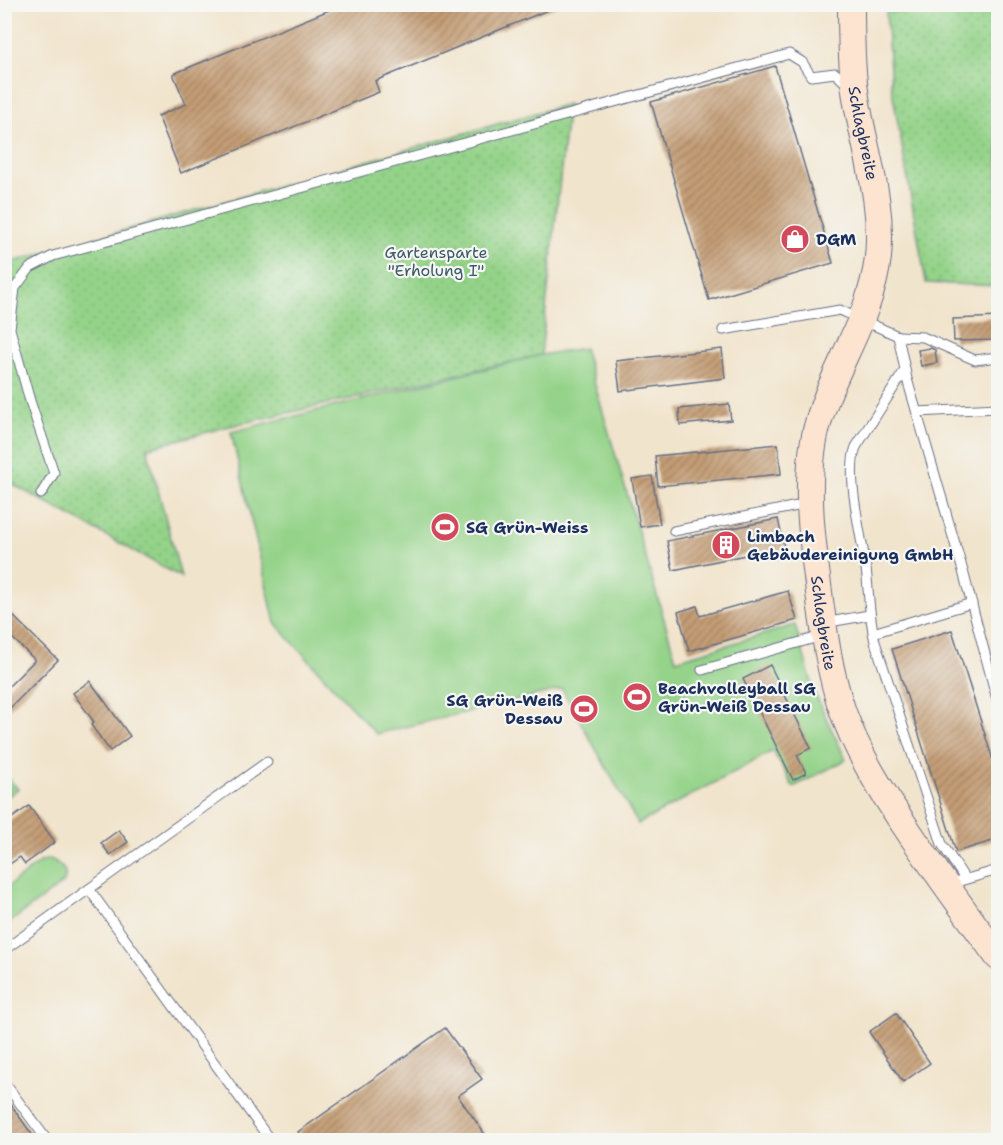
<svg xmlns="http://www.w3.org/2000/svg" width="1003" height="1145" font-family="'Shantell Sans',sans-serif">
	<defs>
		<pattern id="park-tufts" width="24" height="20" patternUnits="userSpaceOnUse" patternTransform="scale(1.5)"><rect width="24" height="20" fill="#94d389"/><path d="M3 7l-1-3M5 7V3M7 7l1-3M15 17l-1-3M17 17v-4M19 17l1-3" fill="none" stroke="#7fb579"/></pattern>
		<pattern id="garden-dots" width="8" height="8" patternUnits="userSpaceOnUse" patternTransform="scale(1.5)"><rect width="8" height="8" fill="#94d389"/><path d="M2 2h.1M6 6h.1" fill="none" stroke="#7fb579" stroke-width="1.8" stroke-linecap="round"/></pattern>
		<pattern id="building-hatch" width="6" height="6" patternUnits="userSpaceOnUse" patternTransform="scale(1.5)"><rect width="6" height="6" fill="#c49d75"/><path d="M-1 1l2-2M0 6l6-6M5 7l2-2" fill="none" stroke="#9e8063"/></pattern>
	</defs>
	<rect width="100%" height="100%" fill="#f6f6f2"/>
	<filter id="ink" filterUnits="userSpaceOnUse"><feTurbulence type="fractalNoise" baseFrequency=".0167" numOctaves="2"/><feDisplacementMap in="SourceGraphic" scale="12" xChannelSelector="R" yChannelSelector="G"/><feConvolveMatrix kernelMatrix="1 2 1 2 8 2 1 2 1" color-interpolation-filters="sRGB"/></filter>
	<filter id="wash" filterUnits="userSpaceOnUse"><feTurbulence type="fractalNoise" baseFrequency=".008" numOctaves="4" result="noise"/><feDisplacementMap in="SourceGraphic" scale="24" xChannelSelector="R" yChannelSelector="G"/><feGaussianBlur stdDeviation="1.35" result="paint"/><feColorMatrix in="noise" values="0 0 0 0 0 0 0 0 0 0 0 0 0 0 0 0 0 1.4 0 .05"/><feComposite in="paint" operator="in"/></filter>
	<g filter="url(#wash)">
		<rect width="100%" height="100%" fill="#f1e4cc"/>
		<g fill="#94d389" stroke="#588174" stroke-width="1.5">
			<path d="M 584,348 L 676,660 L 795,625 L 815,694 L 846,760 L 793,787 L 773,751 L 638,824 L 562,689 L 376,734 L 275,623 L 231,432 L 541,355 Z"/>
			<path d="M 50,859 C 60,864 69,870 64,882 L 5,926 L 5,889 L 40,862 Z"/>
		</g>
		<path fill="url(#park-tufts)" stroke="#588174" stroke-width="1.5" d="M 4,774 L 18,789 L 5,798 L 4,798 Z"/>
		<g fill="url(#garden-dots)" stroke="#588174" stroke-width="1.5">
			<path d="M 998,8 L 998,286 L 926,283 L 891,84 L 886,12 Z"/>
			<path d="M 568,104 L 541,355 L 226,427 L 147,448 L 181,577 L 5,480 L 5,264 Z"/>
		</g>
		<g id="blocks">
			<g fill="url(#building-hatch)">
				<path d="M 344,4 L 560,5 L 375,81 L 379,92 L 181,173 L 158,116 L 186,104 L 173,74 Z"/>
				<path d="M 775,66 L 833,263 L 709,300 L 651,102 Z"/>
				<path d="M 999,317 L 999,340 L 954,341 L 953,319 Z"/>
				<path d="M 931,348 L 935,350 L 937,363 L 921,366 L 918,350 Z"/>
				<path d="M 722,349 L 725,378 L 620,391 L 616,361 Z"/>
				<path d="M 729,404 L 731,420 L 680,425 L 679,409 Z"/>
				<path d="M 778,444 L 781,474 L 658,486 L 655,456 Z"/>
				<path d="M 652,476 L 660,524 L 640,527 L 632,479 Z"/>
				<path d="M 778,519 L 786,556 L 772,559 L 770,550 L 673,570 L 667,541 Z"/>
				<path d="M 788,591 L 797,620 L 689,651 L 678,612 L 697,606 L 700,616 Z"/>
				<path d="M 4,607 L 58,660 L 4,714 L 4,691 L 35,660 L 4,630 Z"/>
				<path d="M 952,630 L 999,779 L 999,839 L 956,852 L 892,649 Z"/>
				<path d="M 770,665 L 811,748 L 797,755 L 806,773 L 793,780 L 743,679 Z"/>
				<path d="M 90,681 L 130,736 L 110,751 L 91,725 L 94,722 L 73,693 Z"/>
				<path d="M 29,806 L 55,842 L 25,864 L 20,857 L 4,868 L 4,824 Z"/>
				<path d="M 119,830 L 128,842 L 110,855 L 101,843 Z"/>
				<path d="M 896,1013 L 930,1063 L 903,1082 L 869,1032 Z"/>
				<path d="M 445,1028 L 482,1079 L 458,1096 L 489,1140 L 304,1140 L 298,1132 Z"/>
				<path d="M 4,1095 L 36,1140 L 4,1140 Z"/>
			</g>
		</g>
	</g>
	<g filter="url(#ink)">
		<use href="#blocks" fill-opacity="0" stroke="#666e84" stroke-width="1.5"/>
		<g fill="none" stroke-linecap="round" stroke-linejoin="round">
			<g stroke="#666e84" stroke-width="11">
				<g id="lane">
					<path d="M 723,330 L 840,310 L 898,336 L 907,379 L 963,571 L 998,703"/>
					<path d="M 898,336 L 923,337 L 975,360 L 998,357"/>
					<path d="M 905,370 L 856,447 C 845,475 862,537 866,568 C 869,594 869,616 875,642 L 942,844 L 965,879"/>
					<path d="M 917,412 L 998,408"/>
					<path d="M 41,494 L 54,473 L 30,401 L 10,329 L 15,288 L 30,268 L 53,256 L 789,54 L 802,62 L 811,76 L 835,73 L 849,86"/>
					<path d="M 674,531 L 807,504"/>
					<path d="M 824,623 L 869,615"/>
					<path d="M 873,633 L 972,603"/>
					<path d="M 702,670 L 822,636"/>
					<path d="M 960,881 L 998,870"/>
					<path d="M 89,889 L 267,762"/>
					<path d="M 4,950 L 89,889 L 270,1140"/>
					<path d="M 4,1082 L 47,1140"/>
				</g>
			</g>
			<g stroke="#666e84" stroke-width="28">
				<g id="secondary">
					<path id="s1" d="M 851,4 C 851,33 851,63 855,91 C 863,147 884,200 878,257 C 871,323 826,376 814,440 C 806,486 811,531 817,577 C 823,623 828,669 843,712 C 858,754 882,792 907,829 C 936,872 967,915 998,957"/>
				</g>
			</g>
			<use href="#lane" stroke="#fff" stroke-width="9"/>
			<use href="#secondary" stroke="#fde4d1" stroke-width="26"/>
		</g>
	</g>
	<defs>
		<g id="shop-disc" transform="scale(1.5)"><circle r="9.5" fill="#d1495b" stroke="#f6f6f2"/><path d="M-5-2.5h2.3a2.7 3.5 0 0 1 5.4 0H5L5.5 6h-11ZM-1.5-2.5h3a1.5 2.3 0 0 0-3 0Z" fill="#fff"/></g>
		<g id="stadium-disc" transform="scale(1.5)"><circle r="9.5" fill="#d1495b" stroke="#f6f6f2"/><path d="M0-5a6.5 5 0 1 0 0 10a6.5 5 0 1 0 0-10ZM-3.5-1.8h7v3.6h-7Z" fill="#fff"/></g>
		<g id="building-disc" transform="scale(1.5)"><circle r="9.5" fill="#d1495b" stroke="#f6f6f2"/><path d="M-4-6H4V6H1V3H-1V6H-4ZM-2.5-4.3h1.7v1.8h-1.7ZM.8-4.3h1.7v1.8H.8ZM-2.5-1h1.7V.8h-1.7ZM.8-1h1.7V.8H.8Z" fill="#fff"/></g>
	</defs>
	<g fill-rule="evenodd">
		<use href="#shop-disc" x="795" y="239"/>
		<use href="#stadium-disc" x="445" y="527"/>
		<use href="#building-disc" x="726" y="545"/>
		<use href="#stadium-disc" x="637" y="697"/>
		<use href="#stadium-disc" x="584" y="709"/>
	</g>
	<g text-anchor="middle" stroke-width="4.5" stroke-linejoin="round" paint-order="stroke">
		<g font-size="16" fill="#1b2f5e" stroke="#f6f6f2">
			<text dy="6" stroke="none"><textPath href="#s1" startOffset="130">Schlagbreite</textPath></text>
			<text dy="6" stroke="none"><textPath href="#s1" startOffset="634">Schlagbreite</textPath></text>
		</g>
		<g font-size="16" font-weight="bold" fill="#1b2f5e" stroke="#f6f6f2" text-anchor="start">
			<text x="816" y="245">DGM</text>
			<text x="466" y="533">SG Grün-Weiss</text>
			<text x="747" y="542">Limbach<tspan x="747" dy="18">Gebäudereinigung GmbH</tspan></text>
			<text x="658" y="694">Beachvolleyball SG<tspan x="658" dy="18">Grün-Weiß Dessau</tspan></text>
			<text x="563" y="706" text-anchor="end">SG Grün-Weiß<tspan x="563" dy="18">Dessau</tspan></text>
		</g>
		<g font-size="16" fill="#395869" stroke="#f6f6f2">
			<text x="436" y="258">Gartensparte<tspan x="436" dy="18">"Erholung I"</tspan></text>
		</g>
	</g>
	<rect width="1003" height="1145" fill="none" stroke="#f6f6f2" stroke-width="24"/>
</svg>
